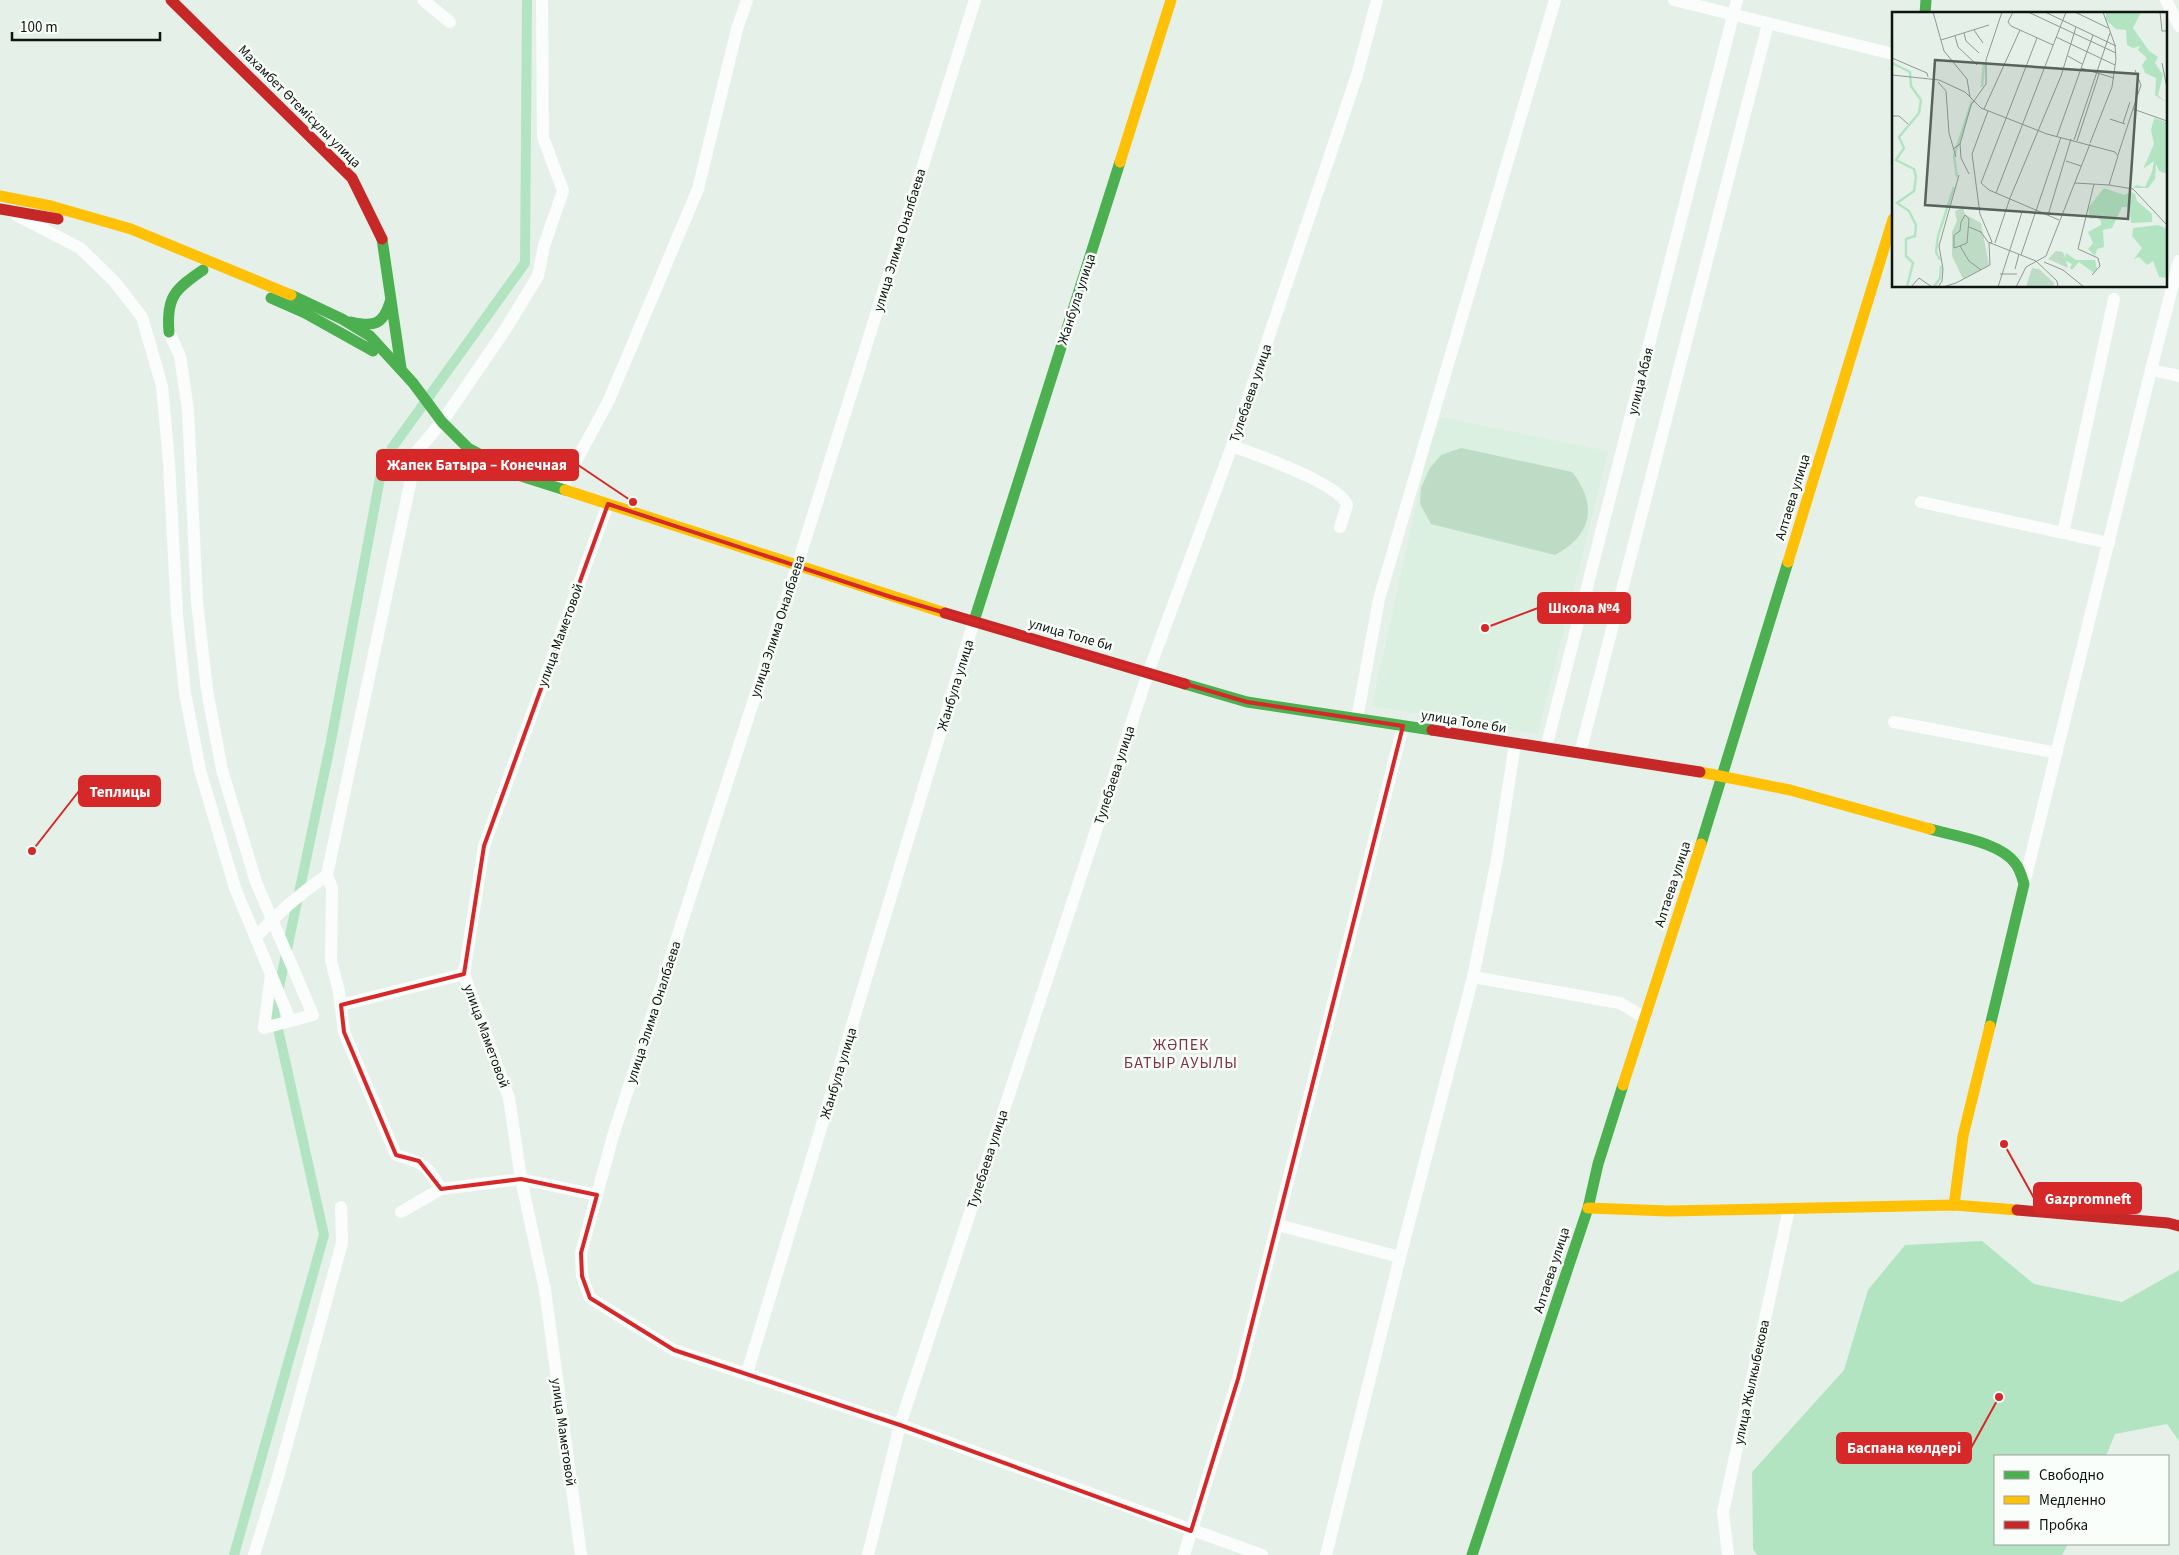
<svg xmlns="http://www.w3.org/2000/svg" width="2179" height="1555" font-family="'Source Sans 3',sans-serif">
	<rect width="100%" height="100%" fill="#e5f1e8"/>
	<path fill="#dbf0e0" d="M 1441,417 L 1608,451 L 1538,734 L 1372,706 L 1428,451 Z"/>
	<path fill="#bedbc6" d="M 1461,448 L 1572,472 C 1598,504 1592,536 1555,555 L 1431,524 L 1420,504 L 1421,488 L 1430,468 L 1441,455 Z"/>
	<path fill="#b3e4c2" d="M 1982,1241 L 2034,1284 L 2122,1302 L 2179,1270 L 2179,1441 L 2167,1424 L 2115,1434 L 2106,1456 L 1995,1456 L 1995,1544 L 2068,1544 L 2062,1555 L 1757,1555 L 1753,1549 L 1752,1472 L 1844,1370 L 1868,1290 L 1905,1245 Z"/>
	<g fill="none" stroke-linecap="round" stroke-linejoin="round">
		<path stroke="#b3e4c2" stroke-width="10" d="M 234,1555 L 324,1235 L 274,1011 L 330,746 L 380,478 L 392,448 L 525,263 L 527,0"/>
		<g stroke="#fbfdfc" stroke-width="12">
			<path d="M 423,0 L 450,22"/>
			<path d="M 975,0 L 797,566 L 613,1136 L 581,1253 L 582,1276 L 590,1298 L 674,1350 L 900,1425 L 1262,1555"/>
			<path d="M 1674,0 L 1893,54"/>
			<path d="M 2166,0 L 2179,26"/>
			<path d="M 16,215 L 80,248 L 114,281 L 142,317 L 162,386 L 169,462 L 177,614 L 185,693 L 200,770 L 235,888 L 290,1020"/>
			<path d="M 169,332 L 180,356 L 188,410 L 197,602 L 207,690 L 222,770 L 256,882 L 313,1015 L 264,1028 L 271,975"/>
			<path d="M 2151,370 L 2179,261"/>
			<path d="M 1232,446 C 1255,454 1340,484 1347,505 L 1340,527"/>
			<path d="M 561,489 L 609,400 L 698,189 L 737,29 L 747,0"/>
			<path d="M 1921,502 L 2109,543"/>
			<path d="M 2063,533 L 2114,299"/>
			<path d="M 1357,719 L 1379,599 L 1555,0"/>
			<path d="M 1894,722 L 2057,753"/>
			<path d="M 1546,748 L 1737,0"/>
			<path d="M 1580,753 L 1768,24"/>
			<path d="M 327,875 L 332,888 L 331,960 L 339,992 L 344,1032 L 396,1155 C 422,1162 427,1165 441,1189"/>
			<path d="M 2024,884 L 2151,370 L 2179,376"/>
			<path d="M 256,937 C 277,913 301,893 327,875 L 417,451 L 442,422 L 505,330 L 538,276 L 544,246 L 563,191 L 543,137 L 542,0"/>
			<path d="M 1473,977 L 1620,1003 L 1645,1018"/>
			<path d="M 341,1005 L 464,974"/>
			<path d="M 401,1212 L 441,1189 L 521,1179 L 597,1195"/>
			<path d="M 1278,1225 L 1400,1257"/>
			<path d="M 747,1373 L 974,621"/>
			<path d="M 254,1555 L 278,1477 L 342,1243 L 341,1207"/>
			<path d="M 581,1555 L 545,1290 L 521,1179 L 509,1098 L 464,974 L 484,846 L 608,504"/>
			<path d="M 868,1555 L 900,1425 L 1148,673 L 1232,446 L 1357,75 L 1377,0"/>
			<path d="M 1184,1555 L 1238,1379 L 1403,726"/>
			<path d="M 1326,1555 L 1400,1257 L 1473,977 L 1497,860 L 1515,744"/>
			<path d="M 1728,1555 L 1723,1512 L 1789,1209"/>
		</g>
		<g stroke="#4caf50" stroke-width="11">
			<path d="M 1925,14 L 1926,0"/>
			<path d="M 382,239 L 401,368"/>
			<path d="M 291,295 L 342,319 L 370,336 L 413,383 L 442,422 L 468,448 L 521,476 L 565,490"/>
			<path d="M 271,298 L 305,313 L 373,351"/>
			<path d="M 351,322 C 374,327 383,325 390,302"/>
			<path d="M 169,332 C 166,297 175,289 203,270"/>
			<path d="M 974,621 L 1120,162"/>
			<path d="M 1185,684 L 1247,702 L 1432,730"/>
			<path d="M 1930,829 C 1954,836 2000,842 2015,863 C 2020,869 2022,877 2024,884 L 1990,1026"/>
			<path d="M 1701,844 L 1788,562"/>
			<path d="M 1472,1555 L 1588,1208 L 1598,1164 L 1623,1085"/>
		</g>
		<g stroke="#ffc107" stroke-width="11">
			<path d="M 1120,162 L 1171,0"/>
			<path d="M 0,196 L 51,206 L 131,229 L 291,295"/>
			<path d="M 565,490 L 945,613"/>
			<path d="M 1788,562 L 1893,219"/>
			<path d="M 1700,772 L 1790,790 L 1930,829"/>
			<path d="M 1623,1085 L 1701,844"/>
			<path d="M 1954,1205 L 1963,1136 L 1990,1026"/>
			<path d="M 1588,1208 L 1669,1211 L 1954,1205 L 2017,1210"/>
		</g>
		<g stroke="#c62828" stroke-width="11">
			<path d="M 171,0 L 352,178 L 382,239"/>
			<path d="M 0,209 L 58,219"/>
			<path d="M 945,613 L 1185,684"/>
			<path d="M 1432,730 L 1700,772"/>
			<path d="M 2017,1210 L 2168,1223 L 2179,1226"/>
		</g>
	</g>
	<path fill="none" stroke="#d62828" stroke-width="4" stroke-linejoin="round" d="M 608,504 L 891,597 L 1247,702 L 1403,726 L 1238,1379 L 1191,1531 L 900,1425 L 674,1350 L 590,1298 L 582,1276 L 581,1253 L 597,1195 L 521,1179 L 441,1189 L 419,1161 L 396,1155 L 344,1032 L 341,1005 L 464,974 L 484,846 Z"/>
	<g text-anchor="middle" stroke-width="5" stroke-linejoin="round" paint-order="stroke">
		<g font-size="14" fill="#0e1510" stroke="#fafefb">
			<text transform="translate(300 106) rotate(45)" y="5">Махамбет Өтемісұлы улица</text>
			<text transform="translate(899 240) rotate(-73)" y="5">улица Элима Оналбаева</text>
			<text transform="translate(1076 299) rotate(-72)" y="5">Жанбула улица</text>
			<text transform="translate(1640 381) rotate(-76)" y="5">улица Абая</text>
			<text transform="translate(1250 393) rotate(-71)" y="5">Тулебаева улица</text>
			<text transform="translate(1792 497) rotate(-73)" y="5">Алтаева улица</text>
			<text transform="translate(777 626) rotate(-72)" y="5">улица Элима Оналбаева</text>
			<text transform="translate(1071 634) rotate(16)" y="5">улица Толе би</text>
			<text transform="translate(560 635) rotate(-70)" y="5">улица Маметовой</text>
			<text transform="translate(955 685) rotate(-73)" y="5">Жанбула улица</text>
			<text transform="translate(1464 721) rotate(9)" y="5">улица Толе би</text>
			<text transform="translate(1114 775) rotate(-72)" y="5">Тулебаева улица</text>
			<text transform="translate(1672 884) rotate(-72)" y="5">Алтаева улица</text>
			<text transform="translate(653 1012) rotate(-72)" y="5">улица Элима Оналбаева</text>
			<text transform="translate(487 1036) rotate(70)" y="5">улица Маметовой</text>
			<text transform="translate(838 1073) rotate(-73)" y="5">Жанбула улица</text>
			<text transform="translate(987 1159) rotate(-72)" y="5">Тулебаева улица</text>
			<text transform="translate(1551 1270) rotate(-72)" y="5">Алтаева улица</text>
			<text transform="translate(1751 1382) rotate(-78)" y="5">улица Жылкыбекова</text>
			<text transform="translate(564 1432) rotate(82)" y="5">улица Маметовой</text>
		</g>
		<g font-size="16" letter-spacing="1" fill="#7c3543" stroke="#fafefb">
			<text x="1181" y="1050">ЖӘПЕК<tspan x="1181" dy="18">БАТЫР АУЫЛЫ</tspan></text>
		</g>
	</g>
	<g transform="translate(1892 12)">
		<rect width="275" height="275" fill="#e5f1e8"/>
		<path d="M 71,196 L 73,202 L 89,211 L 97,253 L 71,267 L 60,244 L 60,220 L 65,209 L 63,199 ZM 164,239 L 171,240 L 176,256 L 156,247 ZM 140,256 L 147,257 L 162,271 L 161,275 L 134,275 Z" fill="#bedbc6"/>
		<path d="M 214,0 L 249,0 L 241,16 L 257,39 L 266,45 L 263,51 L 271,63 L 266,83 L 275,91 L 263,83 L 264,66 L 253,61 L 250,53 L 255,46 L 246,38 L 248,34 L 241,36 L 235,33 L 234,18 L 224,17 L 214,8 ZM 262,106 L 275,110 L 275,162 L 267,159 L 264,152 L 263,167 L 256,176 L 241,176 L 244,173 L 253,175 L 260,160 L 262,149 L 251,157 L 262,132 L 259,118 ZM 212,176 L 232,183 L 239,180 L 243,182 L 245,189 L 260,202 L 260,210 L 239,211 L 238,199 L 235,195 L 230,195 L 220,216 L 211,218 L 212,235 L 205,237 L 203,244 L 196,237 L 201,231 L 196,220 L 209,213 L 209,209 L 205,206 L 198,207 L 196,196 ZM 266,213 L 275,217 L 275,266 L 267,265 L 261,249 L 255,253 L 247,245 L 242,247 L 250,236 L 240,224 L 241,216 ZM 174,241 L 184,248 L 203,248 L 205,257 L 202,261 L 187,250 L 180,258 L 178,256 L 180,252 L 172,248 Z" fill="#b3e4c2"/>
		<path fill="none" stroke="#b3e4c2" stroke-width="2.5" d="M 0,23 L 0,45M 0,51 L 18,60 L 19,74 L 29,88 L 27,101 L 7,125 L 12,136 L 4,148 L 22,157 L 24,165 L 22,179 L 5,191 L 17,199 L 24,213 L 23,224 L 14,227 L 14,244 L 21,251 L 15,275M 90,75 L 92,51M 65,165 L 62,144 L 80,89M 48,248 L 44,240 L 46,224 L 62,175M 42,275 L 48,266 L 49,254"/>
		<path fill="none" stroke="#8f9992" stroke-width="1" d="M 41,0 L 52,39 L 75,67 L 78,85M 121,0 L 116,10 L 119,14 L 161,33M 136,0 L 224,41M 153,0 L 224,34M 183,0 L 216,16M 268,0 L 270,19 L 275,19M 82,18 L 91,31M 72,21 L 74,29 L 87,41M 63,24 L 66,35 L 85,53M 164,25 L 223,53M 145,26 L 89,171 L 97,178 L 167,208M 49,28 L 97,13M 176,44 L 190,52M 0,46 L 35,61 L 36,65M 270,51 L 275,76M 189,56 L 222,66M 0,63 L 47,68 L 73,80 L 89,96 L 155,122 L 223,140 L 226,144 L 217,173 L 241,177 L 275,213M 46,70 L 54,79 L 57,121 L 64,145M 92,97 L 128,18M 241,97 L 249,73 L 243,58M 96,99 L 80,142 L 88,202 L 100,230M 0,104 L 7,104 L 16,112M 218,107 L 233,112M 231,111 L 238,90M 165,124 L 201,23M 182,128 L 218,21M 185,129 L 207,62M 198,131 L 220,75 L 224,47 L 223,33 L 211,0M 68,132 L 69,146 L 77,162M 61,137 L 68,132 L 79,93 L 94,72 L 94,48 L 110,0M 226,143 L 241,97 L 275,109M 174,149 L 189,154M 183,171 L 217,173M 104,181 L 174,0M 156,203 L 179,127M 77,215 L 89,220 L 96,230 L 144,249 L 165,269 L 166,275M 103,231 L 118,186 L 169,64 L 184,15M 68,234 L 75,231 L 77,207 L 73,203 L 69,210 L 68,219 L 62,223 L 62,236 L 68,234 L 77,249 L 89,258M 129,243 L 169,125M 152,250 L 171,258 L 192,275M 123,257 L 127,242M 108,262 L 125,262M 200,263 L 208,254 L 206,246 L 186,237 L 202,172M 19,275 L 27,266 L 40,275M 46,275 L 50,269 L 51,257 L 47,234 L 67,163M 51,275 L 64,271 L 98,253 L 97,231 L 100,230M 106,275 L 130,200M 124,275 L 134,255 L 154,244 L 198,132"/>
		<path fill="#59625c" fill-opacity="0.15" stroke="#59625c" stroke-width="2.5" d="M 43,48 L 246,62 L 236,207 L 33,193 Z"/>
		<rect width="275" height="275" fill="none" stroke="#0e1510" stroke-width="2.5"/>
	</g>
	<path fill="none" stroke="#d62828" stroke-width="2" d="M633 502L578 465M1485 628L1538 608M32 851L79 791M2004 1144L2034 1198M1999 1397L1971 1448"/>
	<g fill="#d62828" stroke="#fafefb" stroke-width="2">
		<circle cx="633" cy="502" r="5"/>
		<circle cx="1485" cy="628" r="5"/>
		<circle cx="32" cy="851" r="5"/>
		<circle cx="2004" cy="1144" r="5"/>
		<circle cx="1999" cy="1397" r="5"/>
	</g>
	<g fill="#d62828" stroke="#d62828" stroke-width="2">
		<rect x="377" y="450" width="201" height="30" rx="5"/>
		<rect x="1538" y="593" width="92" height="30" rx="5"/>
		<rect x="79" y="776" width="81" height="30" rx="5"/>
		<rect x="2034" y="1183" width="107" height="30" rx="5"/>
		<rect x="1837" y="1433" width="134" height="30" rx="5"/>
	</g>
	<g font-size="15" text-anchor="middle" font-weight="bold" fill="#fff">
		<text x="477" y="470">Жапек Батыра – Конечная</text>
		<text x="1584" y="613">Школа №4</text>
		<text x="120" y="797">Теплицы</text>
		<text x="2088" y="1204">Gazpromneft</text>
		<text x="1904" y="1453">Баспана көлдері</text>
	</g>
	<rect x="1994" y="1455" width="175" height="90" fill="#fafefb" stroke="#9ca19d"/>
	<rect x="2004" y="1471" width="25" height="8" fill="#4caf50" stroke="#9ca19d"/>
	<text x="2039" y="1480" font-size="15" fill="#0e1510">Свободно</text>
	<rect x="2004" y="1496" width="25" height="8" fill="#ffc107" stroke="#9ca19d"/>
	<text x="2039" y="1505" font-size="15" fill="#0e1510">Медленно</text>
	<rect x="2004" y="1521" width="25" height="8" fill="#c62828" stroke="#9ca19d"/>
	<text x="2039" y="1530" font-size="15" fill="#0e1510">Пробка</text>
	<path d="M12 32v8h148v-8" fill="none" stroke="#0e1510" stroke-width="2.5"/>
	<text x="20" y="32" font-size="15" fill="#0e1510" stroke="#fafefb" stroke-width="4" paint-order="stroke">100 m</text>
</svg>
